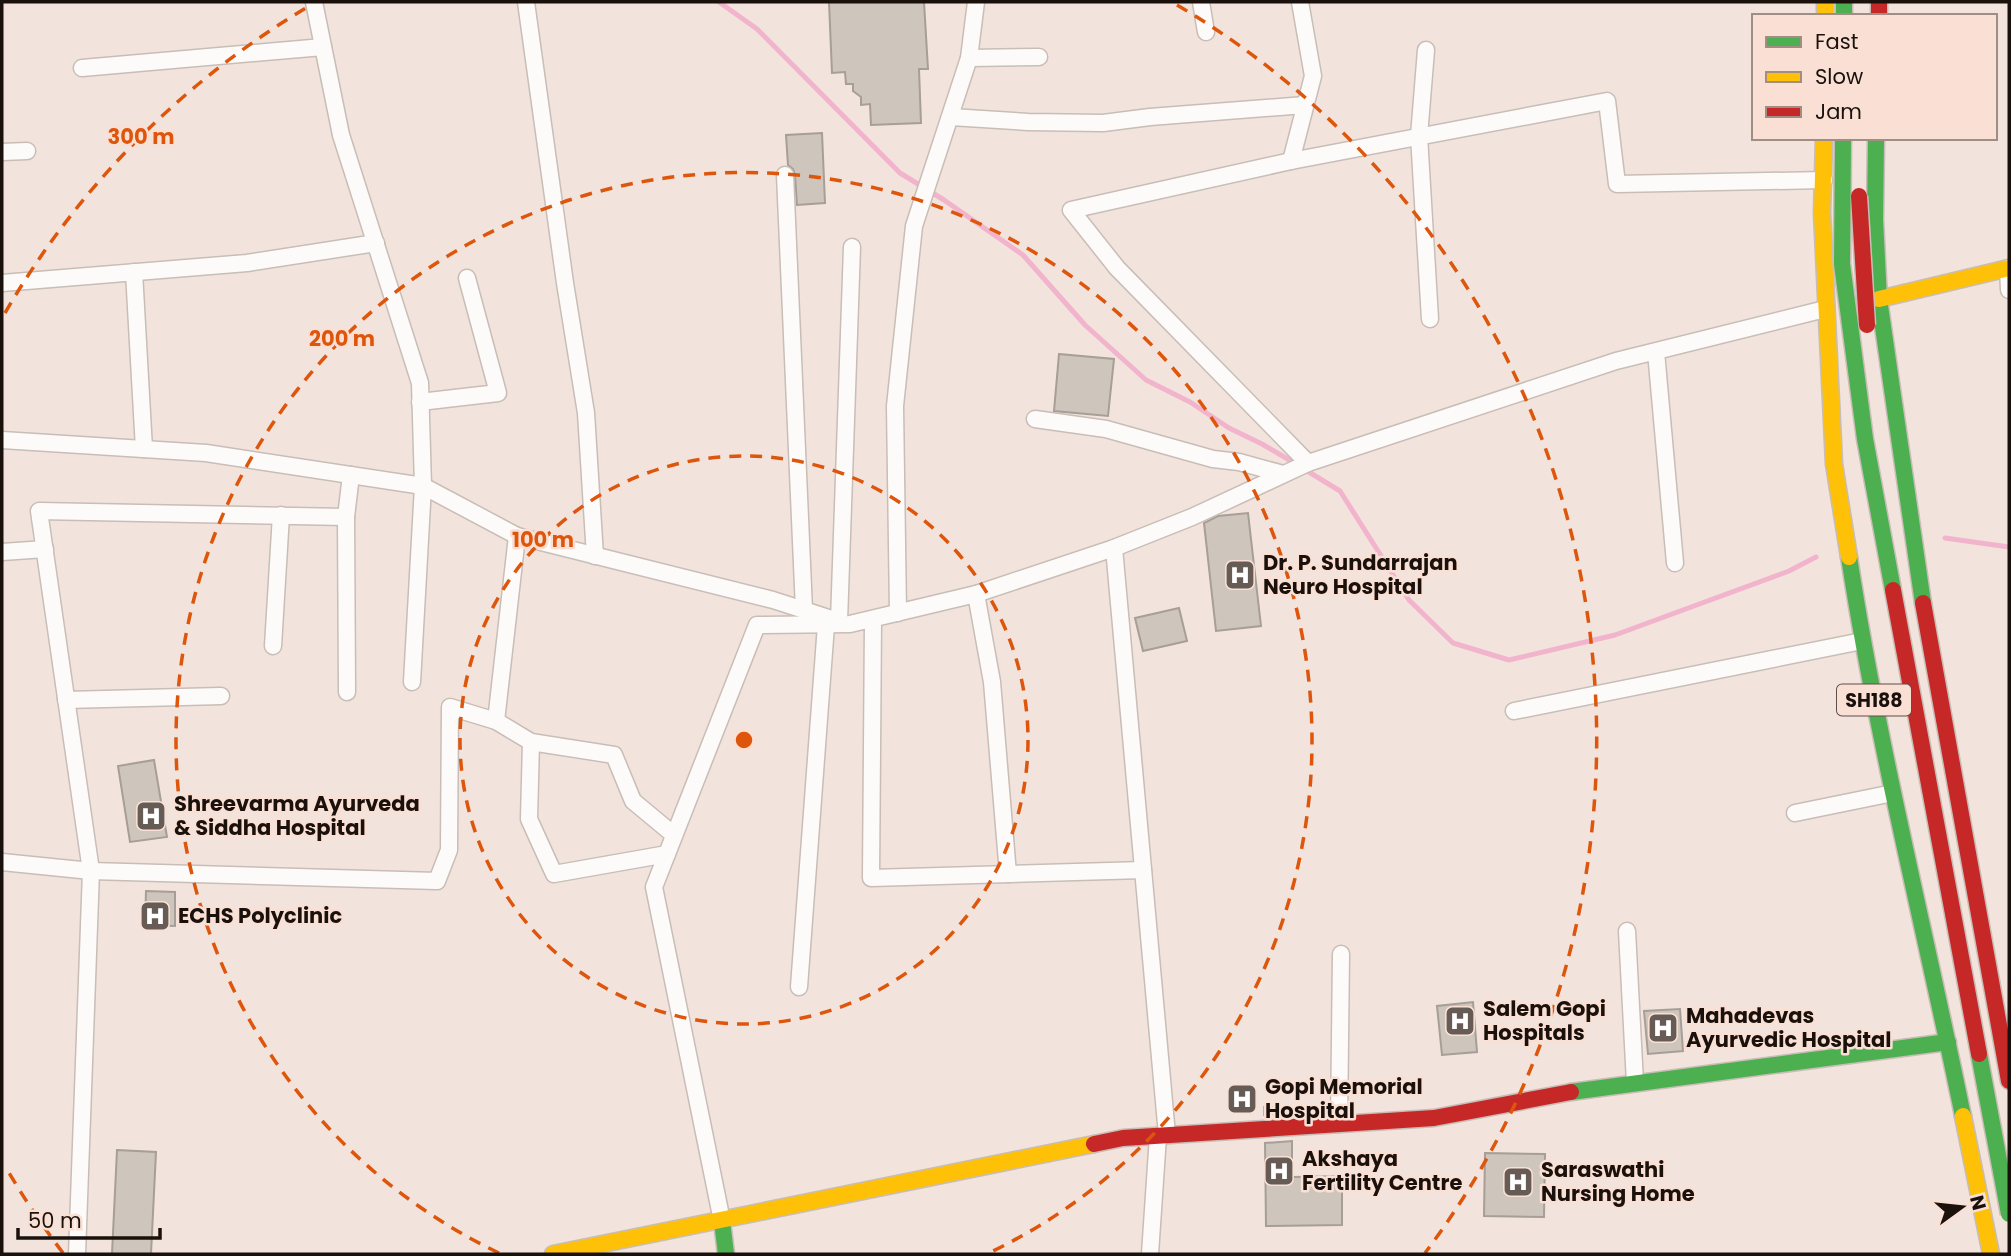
<svg xmlns="http://www.w3.org/2000/svg" width="2011" height="1256" font-family="Poppins,sans-serif">
	<rect width="100%" height="100%" fill="#f2e4dc"/>
	<g fill="none" stroke-linecap="round" stroke-linejoin="round">
		<g stroke="#f1b4cc" stroke-width="5">
			<path d="M 719,2 L 757,29 L 900,173 L 944,200 L 1023,255 L 1085,325 L 1146,380 L 1190,402 L 1229,428 L 1262,444 L 1296,464"/>
			<path d="M 1304,469 L 1340,491 L 1409,600 L 1453,643 L 1509,660 L 1615,635 L 1789,571 L 1816,557"/>
			<path d="M 1945,538 L 2009,547"/>
		</g>
	</g>
	<g fill="#cec5bd" stroke="#a79e97" stroke-width="2">
		<path d="M 829,2 L 924,2 L 928,69 L 919,69 L 921,123 L 871,125 L 870,104 L 861,105 L 861,97 L 853,91 L 853,84 L 846,84 L 845,72 L 832,73 Z"/>
		<path d="M 822,133 L 825,203 L 797,205 L 795,175 L 793,169 L 788,165 L 786,135 Z"/>
		<path d="M 1059,354 L 1114,359 L 1108,416 L 1054,411 Z"/>
		<path d="M 1248,513 L 1261,626 L 1216,631 L 1204,523 L 1218,516 Z"/>
		<path d="M 1179,608 L 1187,641 L 1143,651 L 1135,618 Z"/>
		<path d="M 154,760 L 167,837 L 130,842 L 118,766 Z"/>
		<path d="M 146,891 L 175,892 L 175,926 L 145,925 Z"/>
		<path d="M 1473,1002 L 1477,1052 L 1442,1055 L 1437,1006 Z"/>
		<path d="M 1680,1009 L 1683,1051 L 1648,1054 L 1644,1011 Z"/>
		<path d="M 1264,1107 L 1291,1107 L 1291,1113 L 1264,1115 Z"/>
		<path d="M 1292,1141 L 1292,1177 L 1342,1176 L 1342,1225 L 1266,1226 L 1265,1143 Z"/>
		<path d="M 117,1150 L 156,1152 L 151,1254 L 112,1254 Z"/>
		<path d="M 1485,1153 L 1545,1154 L 1544,1217 L 1484,1216 Z"/>
	</g>
	<g fill="none" stroke-linecap="round" stroke-linejoin="round">
		<g stroke="#c8bdb7" stroke-width="19">
			<g id="street">
				<path d="M 314,2 L 341,135 L 420,383 L 423,486 L 412,682"/>
				<path d="M 526,2 L 565,283 L 586,413 L 595,556"/>
				<path d="M 1201,2 L 1206,32"/>
				<path d="M 1300,2 L 1313,76 L 1291,161 L 1607,101 L 1617,184 L 1824,180"/>
				<path d="M 1426,50 L 1419,136 L 1430,319"/>
				<path d="M 969,58 L 1039,57"/>
				<path d="M 82,68 L 323,47"/>
				<path d="M 951,117 L 1028,122 L 1103,123 L 1150,117 L 1305,105"/>
				<path d="M 2,152 L 27,151"/>
				<path d="M 1291,161 L 1071,210 L 1117,268 L 1308,463"/>
				<path d="M 785,175 L 804,610"/>
				<path d="M 2008,268 L 2009,290"/>
				<path d="M 134,272 L 144,449"/>
				<path d="M 2,283 L 247,263 L 376,243"/>
				<path d="M 1656,352 L 1675,563"/>
				<path d="M 420,402 L 498,393 L 467,278"/>
				<path d="M 1035,419 L 1106,429 L 1213,459 L 1239,462 L 1283,474"/>
				<path d="M 2,440 L 206,453 L 423,486 L 517,536 L 773,600 L 838,621"/>
				<path d="M 351,475 L 346,517 L 39,511 L 91,871 L 437,881 L 449,850 L 450,707 L 496,721 L 531,742 L 614,755 L 633,801 L 674,835"/>
				<path d="M 346,517 L 347,692"/>
				<path d="M 1114,548 L 1167,1135"/>
				<path d="M 2,552 L 45,549"/>
				<path d="M 976,594 L 992,682 L 1008,874"/>
				<path d="M 898,613 L 895,406 L 914,226 L 969,58 L 976,2"/>
				<path d="M 873,619 L 871,878 L 1143,870"/>
				<path d="M 839,621 L 852,247"/>
				<path d="M 273,646 L 281,515"/>
				<path d="M 66,700 L 221,696"/>
				<path d="M 1514,711 L 1862,641"/>
				<path d="M 496,721 L 517,536"/>
				<path d="M 531,742 L 529,819 L 554,874 L 667,854"/>
				<path d="M 1795,813 L 1893,793"/>
				<path d="M 2,862 L 91,871 L 77,1254"/>
				<path d="M 1627,931 L 1635,1083"/>
				<path d="M 799,987 L 826,625"/>
				<path d="M 1339,1124 L 1341,954"/>
				<path d="M 722,1221 L 654,887 L 757,625 L 850,624 L 976,594 L 1114,548 L 1192,517 L 1308,463 L 1616,361 L 1825,309"/>
				<path d="M 1150,1254 L 1158,1136"/>
			</g>
		</g>
		<g stroke="#c8bdb7" stroke-width="19">
			<g id="fast">
				<path d="M 1844,2 L 1844,16"/>
				<path d="M 1876,138 L 1875,220 L 1879,299 L 1923,603"/>
				<path d="M 1849,557 C 1878,745 1925,930 1963,1116"/>
				<path d="M 1571,1092 L 1948,1042"/>
				<path d="M 722,1221 L 726,1254"/>
			</g>
		</g>
		<g stroke="#c8bdb7" stroke-width="19">
			<g id="slow">
				<path d="M 1825,2 L 1825,16"/>
				<path d="M 1824,138 L 1822,213 L 1834,464 L 1849,557"/>
				<path d="M 1879,299 L 2009,268"/>
				<path d="M 1963,1116 L 1991,1254"/>
				<path d="M 553,1254 L 1094,1144"/>
			</g>
		</g>
		<g stroke="#c8bdb7" stroke-width="19">
			<g id="jam">
				<path d="M 1879,2 L 1879,16"/>
				<path d="M 1923,603 L 2009,1081"/>
				<path d="M 1094,1144 L 1123,1138 L 1434,1118 L 1571,1092"/>
			</g>
		</g>
		<use href="#street" stroke="#fdfbfa" stroke-width="16"/>
		<use href="#fast" stroke="#4caf50" stroke-width="16"/>
		<use href="#slow" stroke="#ffc107" stroke-width="16"/>
		<use href="#jam" stroke="#c62828" stroke-width="16"/>
		<g stroke="#c8bdb7" stroke-width="19" stroke-linecap="butt">
			<g id="fast-bridge">
				<path d="M 1843,138 L 1842,264 L 1865,439 L 1893,590"/>
				<path d="M 1979,1054 L 2009,1214"/>
			</g>
		</g>
		<g stroke="#c8bdb7" stroke-width="19" stroke-linecap="butt">
			<g id="jam-bridge">
				<path d="M 1859,196 L 1867,325"/>
				<path d="M 1893,590 L 1979,1054"/>
			</g>
		</g>
		<use href="#fast-bridge" stroke="#4caf50" stroke-width="16"/>
		<use href="#jam-bridge" stroke="#c62828" stroke-width="16"/>
	</g>
	<g fill="none" stroke="#de550c" stroke-width="3.5" stroke-dasharray="12 9">
		<circle cx="744" cy="740" r="284"/>
		<path d="M499 1253A568 568 0 1 1 989 1253"/>
		<path d="M63 1253A853 853 0 0 1 5 1166M5 313A853 853 0 0 1 311 5M1177 5A853 853 0 0 1 1425 1253"/>
	</g>
	<defs>
		<g id="hospital-square" transform="scale(1.575)"><rect x="-9" y="-9" width="18" height="18" rx="4" fill="#665b55" stroke="#fae0d4"/><path d="M-5-5h3v3.5h4V-5h3V5h-3V1.5h-4V5h-3Z" fill="#fff"/></g>
	</defs>
	<g fill-rule="evenodd">
		<use href="#hospital-square" x="1240" y="575"/>
		<use href="#hospital-square" x="151" y="816"/>
		<use href="#hospital-square" x="155" y="916"/>
		<use href="#hospital-square" x="1460" y="1021"/>
		<use href="#hospital-square" x="1663" y="1028"/>
		<use href="#hospital-square" x="1242" y="1099"/>
		<use href="#hospital-square" x="1279" y="1171"/>
		<use href="#hospital-square" x="1518" y="1182"/>
	</g>
	<g text-anchor="middle" stroke-width="5" stroke-linejoin="round" paint-order="stroke">
		<rect fill="#fae0d4" stroke="#5d4f49" stroke-width="2" x="1837" y="684.5" width="74" height="31" rx="5"/>
		<g font-size="19" font-weight="bold" fill="#1a110d">
			<text x="1874" y="707">SH188</text>
		</g>
		<g font-size="21" font-weight="bold" fill="#1a110d" stroke="#fae0d4" text-anchor="start">
			<text x="1263" y="570">Dr. P. Sundarrajan<tspan x="1263" dy="24">Neuro Hospital</tspan></text>
			<text x="174" y="811">Shreevarma Ayurveda<tspan x="174" dy="24">&amp; Siddha Hospital</tspan></text>
			<text x="178" y="923">ECHS Polyclinic</text>
			<text x="1483" y="1016">Salem Gopi<tspan x="1483" dy="24">Hospitals</tspan></text>
			<text x="1686" y="1023">Mahadevas<tspan x="1686" dy="24">Ayurvedic Hospital</tspan></text>
			<text x="1265" y="1094">Gopi Memorial<tspan x="1265" dy="24">Hospital</tspan></text>
			<text x="1302" y="1166">Akshaya<tspan x="1302" dy="24">Fertility Centre</tspan></text>
			<text x="1541" y="1177">Saraswathi<tspan x="1541" dy="24">Nursing Home</tspan></text>
		</g>
	</g>
	<circle cx="744" cy="740" r="10" fill="#de550c" stroke="#fae0d4" stroke-width="3.5"/>
	<g font-size="21" text-anchor="middle" font-weight="bold" fill="#de550c" stroke="#fae0d4" stroke-width="5" stroke-linejoin="round" paint-order="stroke">
		<text x="141" y="144">300 m</text>
		<text x="342" y="346">200 m</text>
		<text x="543" y="547">100 m</text>
	</g>
	<rect width="2011" height="1256" fill="none" stroke="#1a110d" stroke-width="7"/>
	<rect x="1752" y="14" width="245" height="126" fill="#fae0d4" stroke="#a08d84" stroke-width="2"/>
	<rect x="1766" y="37" width="35" height="10" fill="#4caf50" stroke="#a08d84" stroke-width="2"/>
	<text x="1815" y="49" font-size="21" fill="#1a110d">Fast</text>
	<rect x="1766" y="72" width="35" height="10" fill="#ffc107" stroke="#a08d84" stroke-width="2"/>
	<text x="1815" y="84" font-size="21" fill="#1a110d">Slow</text>
	<rect x="1766" y="107" width="35" height="10" fill="#c62828" stroke="#a08d84" stroke-width="2"/>
	<text x="1815" y="119" font-size="21" fill="#1a110d">Jam</text>
	<g transform="translate(1962 1207) rotate(75)" stroke="#fae0d4" stroke-width="5" paint-order="stroke">
	<path d="M0-5L12 26L0 18L-12 26Z" fill="#1a110d"/>
	<text y="-10" font-size="19" font-weight="bold" text-anchor="middle" fill="#1a110d">N</text>
	</g>
	<path d="M18 1228v10h142v-10" fill="none" stroke="#1a110d" stroke-width="3.5"/>
	<text x="28" y="1228" font-size="21" fill="#1a110d" stroke="#fae0d4" stroke-width="5" paint-order="stroke">50 m</text>
</svg>
